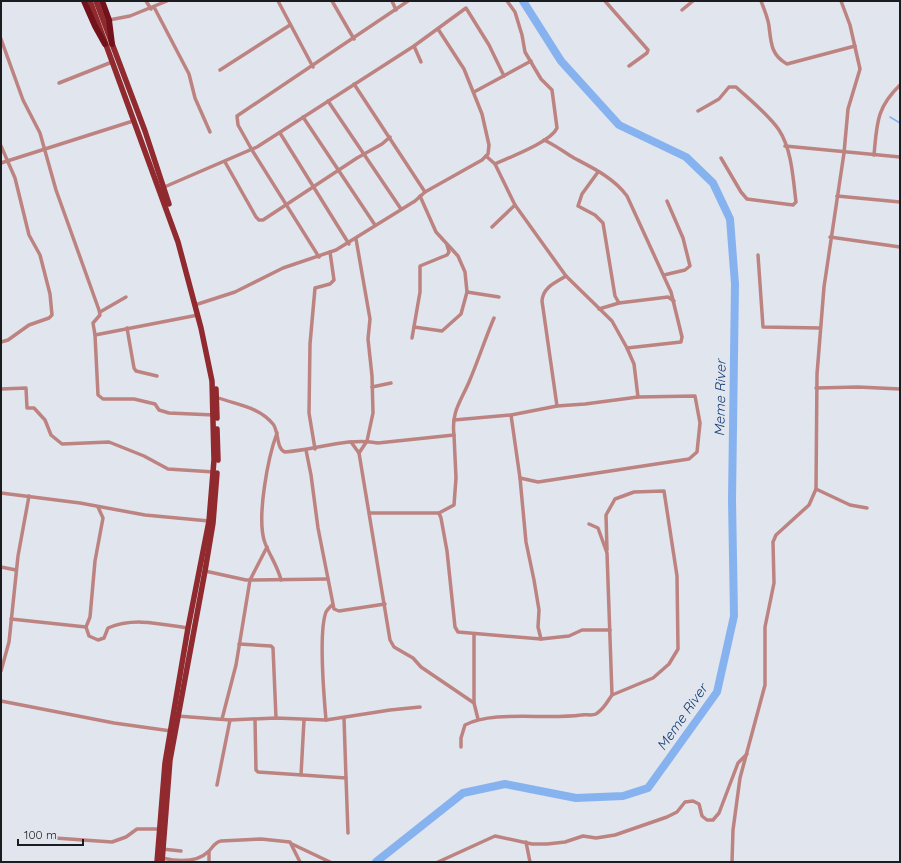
<svg xmlns="http://www.w3.org/2000/svg" width="901" height="863" font-family="Quicksand,sans-serif">
	<rect width="100%" height="100%" fill="#e1e5ee"/>
	<g fill="none" stroke-linecap="round" stroke-linejoin="round">
		<path stroke="#86b3ef" stroke-width="1.5" d="M 890,117 L 900,123"/>
		<path stroke="#86b3ef" stroke-width="8" d="M 376,862 L 463,793 L 505,784 L 576,798 L 623,796 L 648,788 L 717,692 L 734,616 L 732,500 L 735,284 L 730,219 L 713,183 L 686,157 L 619,125 L 561,61 L 523,1"/>
		<g stroke="#bd8380" stroke-width="3.5">
			<path d="M 146,1 L 151,9"/>
			<path d="M 278,1 L 313,67"/>
			<path d="M 332,1 L 354,39"/>
			<path d="M 392,1 L 396,10"/>
			<path d="M 605,1 L 648,50 L 647,53 L 629,66"/>
			<path d="M 761,1 C 764,9 768,18 769,26 C 771,43 771,55 787,64 L 855,46"/>
			<path d="M 154,7 L 189,74 L 195,98 L 210,132"/>
			<path d="M 682,10 L 693,1"/>
			<path d="M 109,20 L 130,16 L 167,1"/>
			<path d="M 1,39 L 23,100 L 40,133 L 56,190 L 99,310 L 100,315 L 93,323 L 95,335"/>
			<path d="M 414,46 L 421,62"/>
			<path d="M 220,70 L 290,25"/>
			<path d="M 59,83 L 112,62"/>
			<path d="M 354,84 L 425,192"/>
			<path d="M 474,92 L 531,61"/>
			<path d="M 328,101 L 401,209"/>
			<path d="M 698,111 L 719,99 L 729,87 L 736,87 C 750,100 768,114 779,130 C 792,150 793,179 796,202 L 793,205 L 747,199 L 741,192 L 721,158"/>
			<path d="M 303,117 L 375,225"/>
			<path d="M 280,133 L 349,244"/>
			<path d="M 544,140 C 555,145 564,152 574,158 C 593,168 614,178 627,196 L 671,292 L 682,337 L 681,342 L 627,348"/>
			<path d="M 1,146 L 15,178 L 29,235 L 40,255 L 50,294 L 52,315 L 49,318 L 29,325 L 8,340 L 1,342"/>
			<path d="M 785,146 L 900,157"/>
			<path d="M 874,155 C 877,124 876,108 900,85"/>
			<path d="M 486,156 L 495,164 L 515,205 L 566,276 L 612,321 L 627,348 L 634,364 L 638,397"/>
			<path d="M 225,162 L 256,217 L 259,220 L 263,220 L 357,158 L 382,144 L 390,137"/>
			<path d="M 1,163 L 133,121"/>
			<path d="M 495,164 C 510,157 551,142 557,128 L 552,90 L 541,79 L 525,52 L 522,35 L 515,12 L 507,1"/>
			<path d="M 598,172 L 582,194 L 578,206 L 595,215 L 603,223 L 615,296 L 619,303"/>
			<path d="M 162,188 L 257,147 L 414,46 L 466,8 L 489,45 L 504,76"/>
			<path d="M 837,196 L 900,202"/>
			<path d="M 492,227 L 515,205"/>
			<path d="M 830,237 L 900,247"/>
			<path d="M 356,239 L 370,319 L 368,339 L 372,376 L 373,413 L 367,441 L 359,453"/>
			<path d="M 758,255 L 763,327 L 820,328"/>
			<path d="M 319,257 L 252,150 L 238,125 L 237,116 L 408,1"/>
			<path d="M 664,275 L 685,270 L 690,266 L 683,238 L 667,201"/>
			<path d="M 467,292 L 499,297"/>
			<path d="M 198,304 L 235,292 L 283,268 L 336,250 L 415,201 L 425,192 L 482,160 L 488,154 L 489,145 L 482,114 L 464,69 L 438,29"/>
			<path d="M 599,309 L 619,303 L 668,297 L 674,301"/>
			<path d="M 100,312 L 126,297"/>
			<path d="M 198,315 L 95,335 L 98,395 L 103,399 L 134,399 L 155,404 L 159,410 L 169,413 L 214,415"/>
			<path d="M 414,327 L 442,331 L 461,314 L 467,292 L 465,272 L 458,256 L 436,232 L 420,196"/>
			<path d="M 127,328 L 134,368 L 136,371 L 157,376"/>
			<path d="M 412,338 L 420,292 L 420,266 L 447,255 L 449,252 L 447,245"/>
			<path d="M 372,387 L 391,383"/>
			<path d="M 816,388 L 858,387 L 900,389"/>
			<path d="M 1,389 L 26,388 L 27,408 L 34,408 L 45,420 L 51,435 L 62,444 L 109,442 L 144,456 L 168,469 L 214,472"/>
			<path d="M 216,397 C 236,405 258,406 273,424 C 279,431 276,449 285,452 C 314,450 350,437 378,443 L 454,435 C 451,412 461,401 469,382 C 478,361 485,339 494,318"/>
			<path d="M 557,406 L 542,301 C 543,287 555,283 566,276"/>
			<path d="M 511,415 L 520,478 L 526,542 L 534,580 L 539,610 L 538,627 L 541,639"/>
			<path d="M 454,420 L 511,415 L 557,406 L 585,404 L 638,397 L 695,396 L 700,423 L 697,452 L 689,459 L 538,482 L 520,478"/>
			<path d="M 277,433 C 268,457 256,519 265,543 C 270,556 278,567 281,580"/>
			<path d="M 351,442 L 359,453 L 360,459 L 390,640 L 394,647 L 413,658 L 421,667 L 474,703"/>
			<path d="M 315,449 L 309,413 L 310,344 L 315,288 L 330,284 L 334,280 L 330,252"/>
			<path d="M 306,450 L 311,475 L 318,528 L 334,609 L 339,611 L 385,604"/>
			<path d="M 816,489 L 850,505 L 867,508"/>
			<path d="M 1,493 L 80,503 L 145,515 L 209,521"/>
			<path d="M 98,507 L 103,518 L 95,561 L 90,617 L 86,627 L 89,636 L 98,640 L 104,638 L 108,628 C 133,617 161,624 188,628"/>
			<path d="M 370,513 L 439,513 L 454,505 L 456,478 L 454,435"/>
			<path d="M 439,513 L 441,518 L 447,551 L 455,627 L 458,632 L 541,639 L 569,636 L 582,630 L 610,630"/>
			<path d="M 607,550 L 606,515 L 615,499 L 634,492 L 664,491 L 677,576 L 678,649 L 669,664 L 653,678 L 612,695"/>
			<path d="M 1,567 L 16,570"/>
			<path d="M 205,571 L 246,580 L 328,579"/>
			<path d="M 11,619 L 86,627"/>
			<path d="M 474,634 L 474,703 L 478,719"/>
			<path d="M 239,644 L 271,646 L 273,648 L 276,718"/>
			<path d="M 1,671 L 9,642 L 18,556 L 29,496"/>
			<path d="M 1,701 L 114,723 L 171,731"/>
			<path d="M 177,716 L 230,720 L 276,718 L 326,720 L 390,710 L 420,707"/>
			<path d="M 222,719 L 236,665 L 250,580 L 267,547"/>
			<path d="M 255,720 L 256,770 L 258,772 L 346,778 L 344,718"/>
			<path d="M 326,720 C 324,696 318,633 326,612 C 327,610 330,607 332,605"/>
			<path d="M 461,747 L 461,738 L 465,725 C 493,710 547,720 581,715 C 586,714 592,716 596,714 C 604,709 607,702 612,695 L 607,553 L 598,528 L 589,524"/>
			<path d="M 301,775 L 304,720"/>
			<path d="M 346,778 L 348,833"/>
			<path d="M 217,785 L 230,720"/>
			<path d="M 55,838 L 112,842 L 126,837 L 137,829 L 159,829"/>
			<path d="M 526,842 L 530,862"/>
			<path d="M 292,844 L 330,862"/>
			<path d="M 162,849 L 181,851"/>
			<path d="M 162,858 C 179,862 197,863 209,851 C 213,847 215,842 221,841 L 261,839 L 290,842 L 300,862"/>
			<path d="M 209,862 L 209,852"/>
			<path d="M 438,862 L 495,836 L 532,844 L 547,844 L 565,842 L 583,836 L 596,838 L 615,835 L 667,817 L 677,812 L 685,802 L 693,801 L 699,804 L 702,816 L 707,820 L 713,820 L 719,813 L 738,763 L 747,754"/>
			<path d="M 732,862 L 733,830 L 740,778 L 765,685 L 765,627 L 774,583 L 773,542 L 776,535 L 809,505 L 816,489 L 817,374 L 824,287 L 844,153 L 848,109 L 860,69 L 850,25 L 841,1"/>
		</g>
		<g stroke="#902a2e" stroke-width="5.5">
			<path d="M 90,1 L 178,242 L 201,328 L 212,381 L 214,460 L 209,521 L 188,628 L 165,763 L 157,862"/>
			<path d="M 96,1 L 145,131 L 169,204"/>
			<path d="M 216,389 L 217,418"/>
			<path d="M 217,429 L 218,460"/>
			<path d="M 162,862 L 170,760 L 205,571 L 213,523 L 217,473"/>
		</g>
		<g stroke="#72121b" stroke-width="6">
			<path d="M 84,1 L 95,26 L 105,44"/>
			<path d="M 102,1 L 109,20 L 112,44"/>
		</g>
	</g>
	<g text-anchor="middle" stroke-width="3" stroke-linejoin="round" paint-order="stroke">
		<g font-size="14" font-style="italic" fill="#113c72" stroke="#e1e5ee">
			<text transform="translate(720 398) rotate(-89)" y="5">Meme River</text>
			<text transform="translate(682 717) rotate(-55)" y="5">Meme River</text>
		</g>
	</g>
	<rect width="901" height="863" fill="none" stroke="#1b1c1f" stroke-width="4"/>
	<path d="M18 839v6h65v-6" fill="none" stroke="#1b1c1f" stroke-width="2"/>
	<text x="24" y="839" font-size="12" fill="#1b1c1f" stroke="#e1e5ee" stroke-width="3" paint-order="stroke">100 m</text>
</svg>
